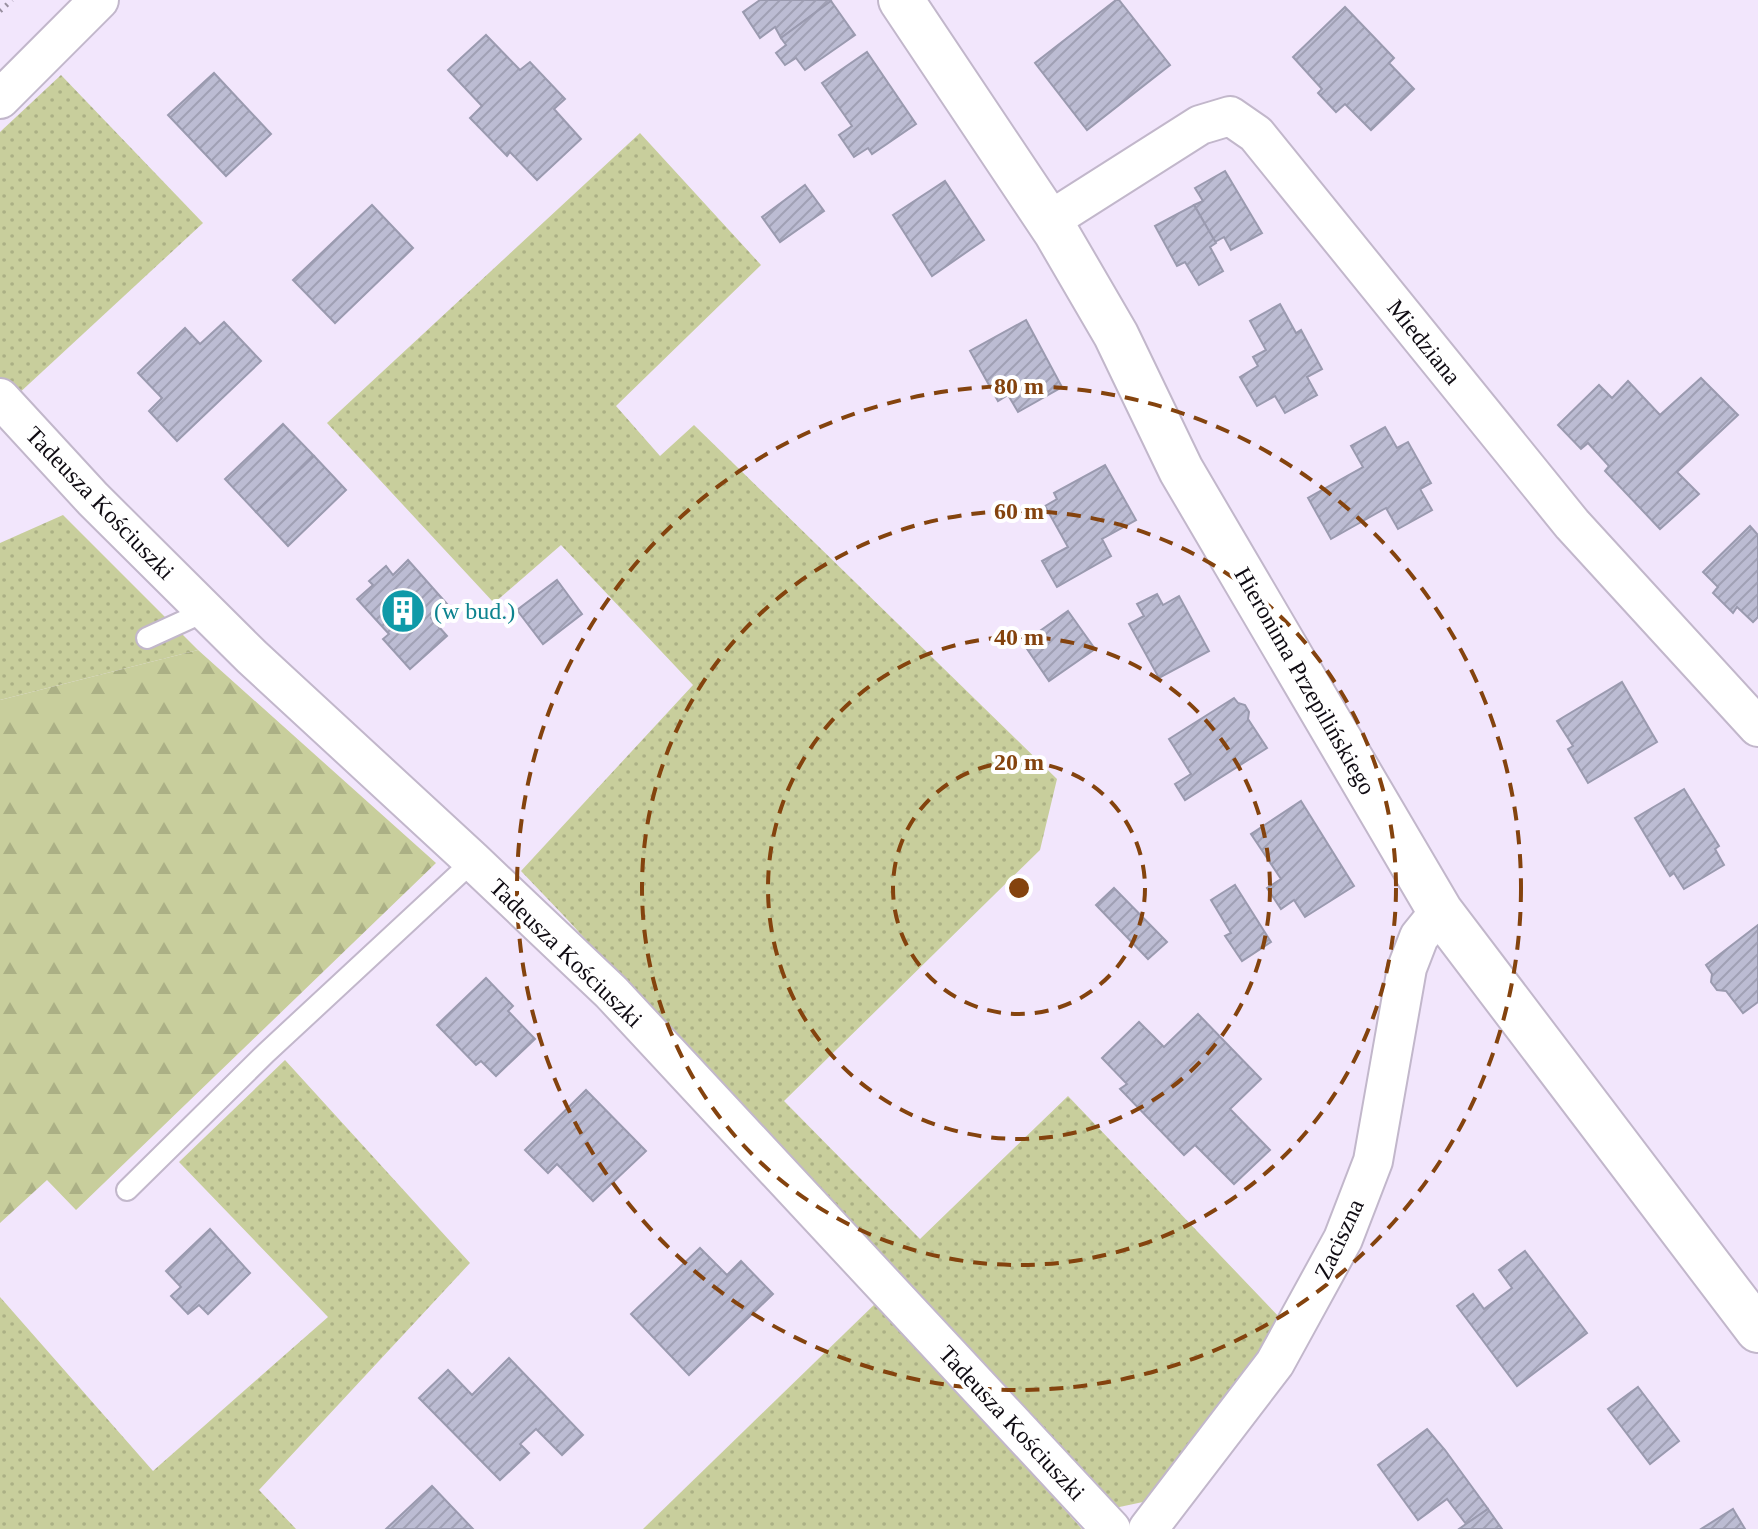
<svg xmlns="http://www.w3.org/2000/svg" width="1758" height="1529" font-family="'Times New Roman',serif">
	<defs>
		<pattern id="grass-dots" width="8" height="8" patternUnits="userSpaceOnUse" patternTransform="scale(2)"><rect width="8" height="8" fill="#c8ce9c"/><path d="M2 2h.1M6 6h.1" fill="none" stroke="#abb085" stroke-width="1.8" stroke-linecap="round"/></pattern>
		<pattern id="forest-firs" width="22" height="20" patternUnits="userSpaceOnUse" patternTransform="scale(2)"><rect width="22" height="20" fill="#c8ce9c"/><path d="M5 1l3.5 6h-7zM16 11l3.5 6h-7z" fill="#abb085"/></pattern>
		<pattern id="building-hatch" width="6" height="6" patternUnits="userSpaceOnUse" patternTransform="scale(2)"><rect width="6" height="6" fill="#bcbcd3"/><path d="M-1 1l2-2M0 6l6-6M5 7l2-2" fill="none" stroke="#a0a0b4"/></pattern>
	</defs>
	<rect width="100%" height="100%" fill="#f2e6fc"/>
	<g fill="url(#grass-dots)">
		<path d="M 61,75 L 203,223 L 16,396 L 0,378 L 0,132 Z"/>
		<path d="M 640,133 L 761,265 L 616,406 L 660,456 L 694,425 L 1057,779 L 1040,850 L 784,1101 L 920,1239 L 1068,1096 L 1283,1321 L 1157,1499 L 1110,1509 L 565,917 L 521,871 L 693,685 L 561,545 L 494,603 L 327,423 Z"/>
		<path d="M 63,515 L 198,650 L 0,700 L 0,543 Z"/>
		<path d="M 285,1060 L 470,1263 L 259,1490 L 296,1529 L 0,1529 L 0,1297 L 153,1471 L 328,1317 L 179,1162 Z"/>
		<path d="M 878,1301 L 1082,1529 L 643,1529 Z"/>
	</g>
	<path fill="url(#forest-firs)" d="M 198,650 L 436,863 L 76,1210 L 47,1180 L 0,1223 L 0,700 Z"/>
	<g fill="url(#building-hatch)" stroke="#9a9aaf" stroke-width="2">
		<path d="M 760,0 L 830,0 L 831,1 L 781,38 L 775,27 L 760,38 L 743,12 Z"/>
		<path d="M 1116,0 L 1119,0 L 1170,65 L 1087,130 L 1035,63 Z"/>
		<path d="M 831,1 L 855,35 L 805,70 L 796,58 L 785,65 L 776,53 L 786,45 L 781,38 Z"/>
		<path d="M 1345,7 L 1394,58 L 1389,63 L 1414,89 L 1371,130 L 1345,104 L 1336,112 L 1318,93 L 1322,89 L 1293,57 Z"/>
		<path d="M 486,35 L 520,70 L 530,62 L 565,99 L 554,109 L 581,139 L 537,180 L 510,152 L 507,156 L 470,118 L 482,106 L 448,70 Z"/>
		<path d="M 867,52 L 916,124 L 872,154 L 868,148 L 854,157 L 839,135 L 852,126 L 822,83 Z"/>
		<path d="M 214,73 L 271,134 L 226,176 L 168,115 Z"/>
		<path d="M 1225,171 L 1262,233 L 1231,250 L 1224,237 L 1215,242 L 1194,205 L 1203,201 L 1195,188 Z"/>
		<path d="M 945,181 L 984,240 L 932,276 L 893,215 Z"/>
		<path d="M 805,185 L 824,211 L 780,242 L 762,217 Z"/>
		<path d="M 372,205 L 413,248 L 335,323 L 293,280 Z"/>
		<path d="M 1194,205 L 1216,243 L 1210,247 L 1223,271 L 1199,285 L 1185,262 L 1177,266 L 1155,226 Z"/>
		<path d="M 1280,304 L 1296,333 L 1301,330 L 1322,369 L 1307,377 L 1317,395 L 1285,413 L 1275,396 L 1257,406 L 1240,377 L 1258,366 L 1253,357 L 1266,350 L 1250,321 Z"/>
		<path d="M 1026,320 L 1062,387 L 1018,412 L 1008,395 L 998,401 L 970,351 Z"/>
		<path d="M 224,322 L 261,361 L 177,441 L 149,411 L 162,398 L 138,373 L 185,328 L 200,344 Z"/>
		<path d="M 1701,378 L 1738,415 L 1677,472 L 1699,494 L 1660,529 L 1605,471 L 1609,466 L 1588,443 L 1581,449 L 1558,425 L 1599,385 L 1612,398 L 1628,381 L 1660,415 Z"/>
		<path d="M 283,424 L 314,456 L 256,512 L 225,479 Z"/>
		<path d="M 1385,427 L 1397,448 L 1408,442 L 1431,483 L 1420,489 L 1432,510 L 1398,529 L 1386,508 L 1331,539 L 1308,498 L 1363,467 L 1351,446 Z"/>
		<path d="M 314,456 L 346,490 L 288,546 L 256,512 Z"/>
		<path d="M 1105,465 L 1136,520 L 1102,539 L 1111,556 L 1057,587 L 1042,561 L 1068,547 L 1045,506 L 1057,499 L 1054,493 Z"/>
		<path d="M 1750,526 L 1758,535 L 1758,617 L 1753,622 L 1737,607 L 1733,613 L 1713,593 L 1718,587 L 1703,572 Z"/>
		<path d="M 408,560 L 447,604 L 431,618 L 447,636 L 410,669 L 383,639 L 389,634 L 357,599 L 373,585 L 369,581 L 386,566 L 393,575 Z"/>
		<path d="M 557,580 L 582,614 L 543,644 L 517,610 Z"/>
		<path d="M 1157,594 L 1163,605 L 1179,596 L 1209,651 L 1159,678 L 1129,624 L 1144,616 L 1137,604 Z"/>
		<path d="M 1068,611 L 1095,649 L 1049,681 L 1023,643 Z"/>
		<path d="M 1622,682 L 1657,742 L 1588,783 L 1568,749 L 1573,746 L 1557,721 Z"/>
		<path d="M 1234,698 L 1238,703 L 1245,705 L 1249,712 L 1248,719 L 1267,748 L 1185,800 L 1175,784 L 1191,774 L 1169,739 Z"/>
		<path d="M 1684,789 L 1719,846 L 1715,849 L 1724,865 L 1684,889 L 1674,873 L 1670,876 L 1635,818 Z"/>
		<path d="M 1301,801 L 1354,886 L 1305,917 L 1294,900 L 1281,909 L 1267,888 L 1281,879 L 1251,834 Z"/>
		<path d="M 1235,885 L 1271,942 L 1242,961 L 1225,936 L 1231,933 L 1211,900 Z"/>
		<path d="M 1114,888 L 1167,942 L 1148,959 L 1096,905 Z"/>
		<path d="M 1758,925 L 1758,1002 L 1743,1013 L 1726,991 L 1717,990 L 1711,982 L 1712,974 L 1706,965 Z"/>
		<path d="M 486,978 L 513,1006 L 508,1011 L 535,1039 L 496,1076 L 481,1061 L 476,1065 L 437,1025 Z"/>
		<path d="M 1198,1014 L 1261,1079 L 1230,1109 L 1270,1150 L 1234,1184 L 1195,1145 L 1184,1155 L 1120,1089 L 1127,1084 L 1102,1058 L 1139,1022 L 1164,1047 Z"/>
		<path d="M 586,1090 L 646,1151 L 593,1201 L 557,1164 L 548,1173 L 525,1150 Z"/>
		<path d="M 210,1229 L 250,1273 L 208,1314 L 199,1305 L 188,1314 L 171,1296 L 181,1287 L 166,1271 Z"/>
		<path d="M 700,1248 L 727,1275 L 741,1261 L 773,1294 L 689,1375 L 631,1314 Z"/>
		<path d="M 1525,1251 L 1587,1333 L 1517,1386 L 1457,1306 L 1473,1294 L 1484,1309 L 1512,1288 L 1499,1270 Z"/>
		<path d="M 509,1358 L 583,1435 L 562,1455 L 536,1429 L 520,1444 L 529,1453 L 500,1480 L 419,1398 L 448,1370 L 472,1395 Z"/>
		<path d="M 1638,1387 L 1679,1441 L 1650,1464 L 1608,1409 Z"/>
		<path d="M 1427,1429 L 1445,1450 L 1488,1509 L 1466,1524 L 1447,1499 L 1418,1520 L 1378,1465 Z"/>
		<path d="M 432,1486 L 473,1529 L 386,1529 Z"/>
		<path d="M 1488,1509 L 1502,1529 L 1459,1529 L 1466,1524 Z"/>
		<path d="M 1733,1509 L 1745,1529 L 1701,1529 Z"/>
	</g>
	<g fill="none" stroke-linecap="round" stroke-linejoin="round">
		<g stroke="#c2b7cb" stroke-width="24">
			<g id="service">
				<path d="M 147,638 L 206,611"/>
				<path d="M 127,1190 L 266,1053 L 473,861"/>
			</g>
		</g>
		<g stroke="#c2b7cb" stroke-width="42">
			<g id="minor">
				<path d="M 0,99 L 99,0"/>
				<path d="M 1049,221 L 1200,125 L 1230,116 L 1256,134 L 1572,524 L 1758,727"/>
				<path d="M 0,398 L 93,499 L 252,657 L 473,861 L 611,992 L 1111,1529"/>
				<path d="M 1148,1529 L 1275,1363 L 1343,1239 L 1373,1161 L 1407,968 L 1419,937 L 1440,911"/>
			</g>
		</g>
		<g stroke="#c2b7cb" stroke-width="48">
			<path id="tertiary" d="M 901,0 L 1056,232 L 1116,335 L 1181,470 L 1440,911 L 1758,1330"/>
		</g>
		<path stroke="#9990a0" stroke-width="5" stroke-dasharray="2 6" stroke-linecap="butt" d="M 0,11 L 12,0"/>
		<use href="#service" stroke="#fff" stroke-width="20"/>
		<use href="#minor" stroke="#fff" stroke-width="38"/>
		<use href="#tertiary" stroke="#fff" stroke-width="44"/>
	</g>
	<g fill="none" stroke="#84430e" stroke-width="4" stroke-dasharray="14 10">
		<circle cx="1019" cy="888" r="126"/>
		<circle cx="1019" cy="888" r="251"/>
		<circle cx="1019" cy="888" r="377"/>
		<circle cx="1019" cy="888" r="502"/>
	</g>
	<defs>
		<g id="building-disc" transform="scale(2.3)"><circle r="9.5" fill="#0f9aa8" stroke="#fff"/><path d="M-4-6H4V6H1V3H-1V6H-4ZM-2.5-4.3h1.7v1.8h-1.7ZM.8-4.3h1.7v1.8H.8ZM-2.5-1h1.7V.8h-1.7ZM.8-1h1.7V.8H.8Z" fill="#fff"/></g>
	</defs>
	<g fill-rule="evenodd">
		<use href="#building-disc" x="403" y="611"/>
	</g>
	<g text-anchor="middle" stroke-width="8" stroke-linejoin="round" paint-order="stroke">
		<g font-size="24" fill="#0f0b12" stroke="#fff">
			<text transform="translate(1424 342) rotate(51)" y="8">Miedziana</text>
			<text transform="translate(100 503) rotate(46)" y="8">Tadeusza Kościuszki</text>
			<text transform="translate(1305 681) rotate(60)" y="8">Hieronima Przepilińskiego</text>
			<text transform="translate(566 953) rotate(44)" y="8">Tadeusza Kościuszki</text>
			<text transform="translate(1339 1239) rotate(-65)" y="8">Zaciszna</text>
			<text transform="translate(1012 1423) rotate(47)" y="8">Tadeusza Kościuszki</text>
		</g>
		<g font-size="24" fill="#0d838f" stroke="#fff" text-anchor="start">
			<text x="434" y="619">(w bud.)</text>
		</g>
	</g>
	<circle cx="1019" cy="888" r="12" fill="#84430e" stroke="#fff" stroke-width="4"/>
	<g font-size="24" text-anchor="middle" font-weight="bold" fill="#84430e" stroke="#fff" stroke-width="8" stroke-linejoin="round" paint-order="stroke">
		<text x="1019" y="394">80 m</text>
		<text x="1019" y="519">60 m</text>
		<text x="1019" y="645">40 m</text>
		<text x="1019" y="770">20 m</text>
	</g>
</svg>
